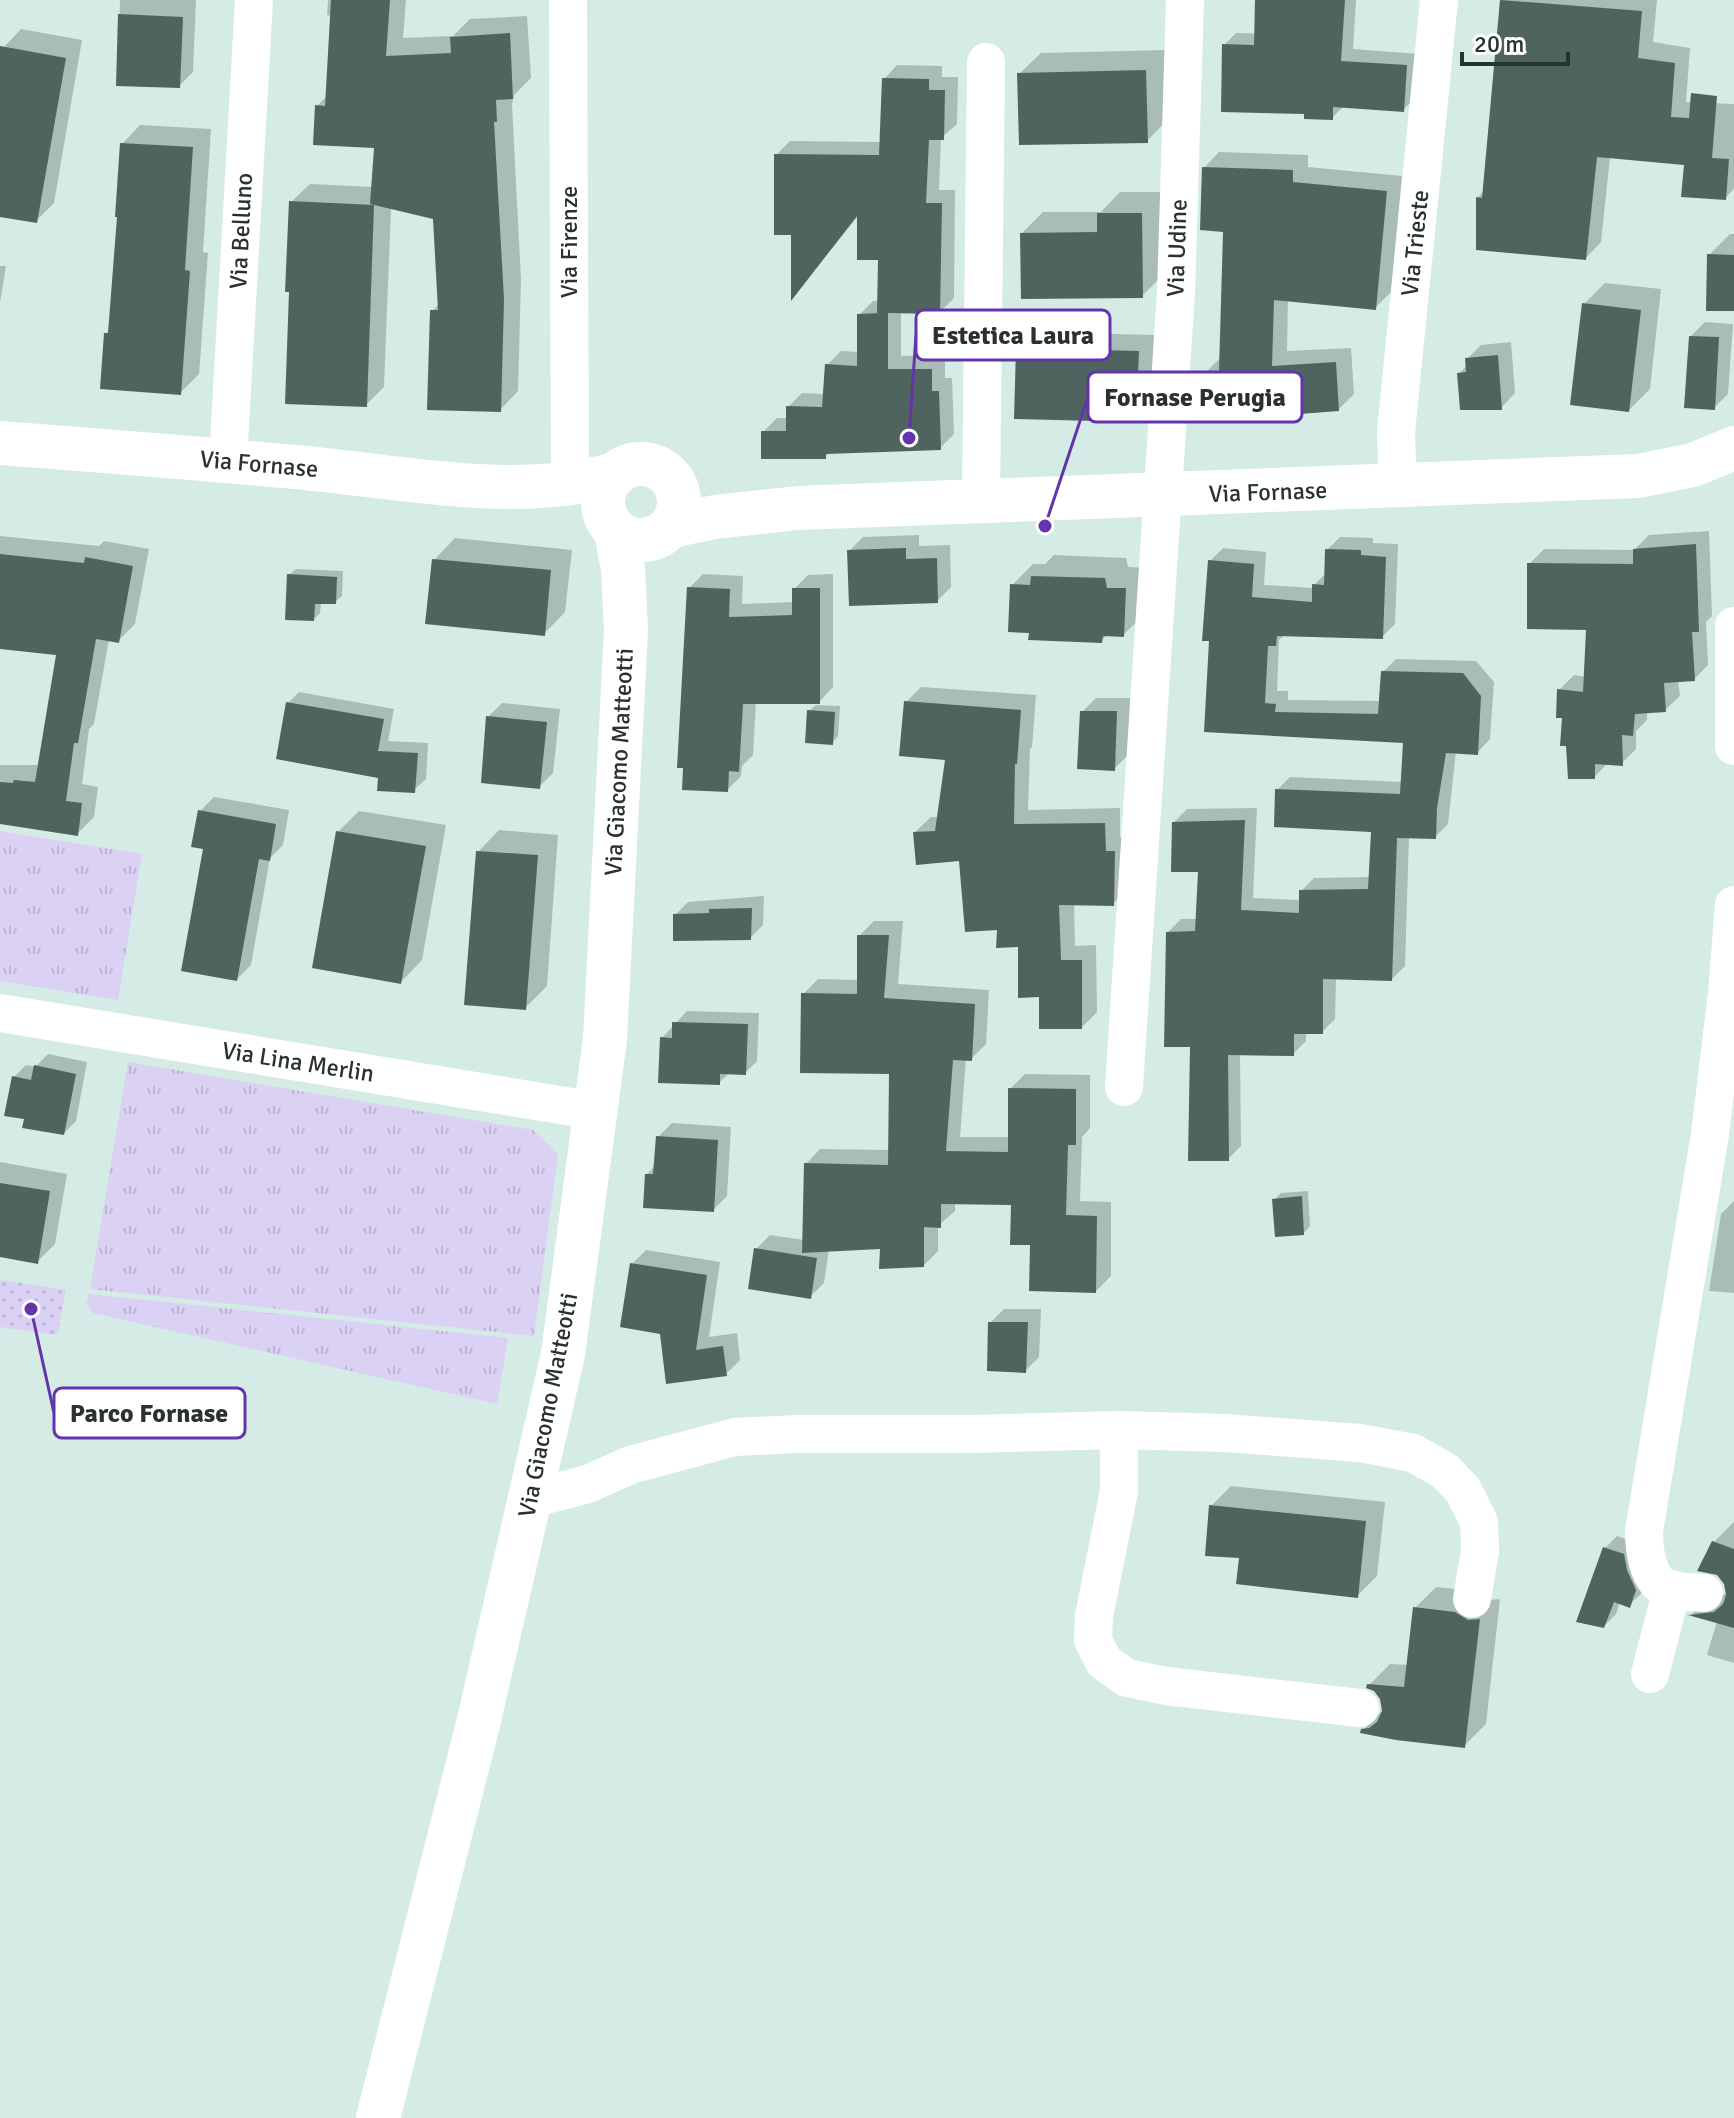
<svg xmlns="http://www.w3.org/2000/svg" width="1734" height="2118" font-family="Signika,sans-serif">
	<defs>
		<pattern id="grass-tufts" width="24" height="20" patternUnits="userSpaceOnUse" patternTransform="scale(2)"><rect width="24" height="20" fill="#dad1f4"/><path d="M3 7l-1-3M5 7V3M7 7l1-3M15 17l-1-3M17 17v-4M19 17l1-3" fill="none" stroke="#bbb4d2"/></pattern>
		<pattern id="park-dots" width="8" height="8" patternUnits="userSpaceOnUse" patternTransform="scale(2)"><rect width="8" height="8" fill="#dad1f4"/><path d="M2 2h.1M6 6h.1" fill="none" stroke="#bbb4d2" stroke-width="1.8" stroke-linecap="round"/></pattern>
	</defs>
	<rect width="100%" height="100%" fill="#d4ece5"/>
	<g fill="url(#grass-tufts)">
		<path d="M 0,831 L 142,854 L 118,1000 L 0,981 Z"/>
		<path d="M 128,1062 L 533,1130 L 558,1154 L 534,1336 L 90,1289 Z"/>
		<path d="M 89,1294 L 508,1338 L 497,1404 L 93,1313 L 86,1303 Z"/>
	</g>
	<path fill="url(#park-dots)" d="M 0,1280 L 66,1290 L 57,1335 L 0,1327 Z"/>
	<g fill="#0003">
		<path d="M 120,0 L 196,0 L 193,72 L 179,86 L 118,84 Z"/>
		<path d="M 328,0 L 406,0 L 403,38 L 453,36 L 470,19 L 527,16 L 531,78 L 514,95 L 512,104 L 521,280 L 518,391 L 500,410 L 432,311 L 440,303 L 435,217 L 391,207 L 384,387 L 366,405 L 291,202 L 310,184 L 374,187 L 376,146 L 317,106 L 328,95 L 332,16 L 327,15 Z"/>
		<path d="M 1273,0 L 1356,0 L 1353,49 L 1419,54 L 1415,98 L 1403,110 L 1344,106 L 1332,118 L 1306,112 L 1224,45 L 1236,33 L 1273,34 Z"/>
		<path d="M 1502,0 L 1657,0 L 1653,42 L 1690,48 L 1686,102 L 1734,104 L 1734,189 L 1725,198 L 1686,164 L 1610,157 L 1601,242 L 1586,258 L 1478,197 L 1484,191 Z"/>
		<path d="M 21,29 L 82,40 L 54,203 L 36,221 L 0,215 L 0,64 L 4,47 Z"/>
		<path d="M 1166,50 L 1168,119 L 1147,141 L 1019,74 L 1041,53 Z"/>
		<path d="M 897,65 L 942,66 L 942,77 L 958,77 L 957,124 L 941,138 L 939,190 L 955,190 L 954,298 L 940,312 L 901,311 L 901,356 L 945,355 L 945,378 L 952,378 L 954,434 L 940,448 L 831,451 L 825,457 L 763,432 L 777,418 L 788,418 L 788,407 L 802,393 L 825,394 L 827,365 L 841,351 L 859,352 L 859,315 L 873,301 L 880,301 L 880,258 L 859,215 L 793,296 L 793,233 L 776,155 L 790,141 L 882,142 L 884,79 Z"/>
		<path d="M 140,125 L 211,129 L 203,252 L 208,253 L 199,374 L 180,393 L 106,334 L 111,329 L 122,144 Z"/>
		<path d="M 1219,152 L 1308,155 L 1308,167 L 1402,176 L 1391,292 L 1375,308 L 1288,299 L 1287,351 L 1351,348 L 1354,394 L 1338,410 L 1206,372 L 1221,357 L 1225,230 L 1204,168 Z"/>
		<path d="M 1120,192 L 1162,192 L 1164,274 L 1142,296 L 1022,233 L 1043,212 L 1101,212 Z"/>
		<path d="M 1730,234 L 1734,234 L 1734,309 L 1709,255 Z"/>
		<path d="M 0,266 L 6,266 L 0,303 Z"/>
		<path d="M 1605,283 L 1661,289 L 1650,389 L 1629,410 L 1584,304 Z"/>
		<path d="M 1705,322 L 1733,324 L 1728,394 L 1714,408 L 1691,336 Z"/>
		<path d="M 1035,332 L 1154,335 L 1152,403 L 1135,420 L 1018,349 Z"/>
		<path d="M 1511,342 L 1515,393 L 1501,408 L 1459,374 L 1467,365 L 1467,359 L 1481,345 Z"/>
		<path d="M 1709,531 L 1712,616 L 1706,622 L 1708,665 L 1694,679 L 1678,680 L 1680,696 L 1665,710 L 1647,711 L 1647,720 L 1636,731 L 1636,749 L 1622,763 L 1608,763 L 1594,777 L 1564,716 L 1559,690 L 1574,675 L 1586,677 L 1588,628 L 1529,564 L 1544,549 L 1634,550 L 1649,535 Z"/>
		<path d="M 919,535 L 919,546 L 950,545 L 951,587 L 937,601 L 849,551 L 863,537 Z"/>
		<path d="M 0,536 L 99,546 L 104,541 L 149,549 L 135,624 L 118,641 L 109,639 L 94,724 L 89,729 L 82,784 L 98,787 L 94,817 L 77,834 L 0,809 L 0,765 L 40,765 L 59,653 L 0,647 Z"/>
		<path d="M 1340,537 L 1373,538 L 1373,543 L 1398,544 L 1395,624 L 1382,637 L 1286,634 L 1279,640 L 1277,691 L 1288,691 L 1288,700 L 1381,701 L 1383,672 L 1396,659 L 1476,661 L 1494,682 L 1490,739 L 1477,753 L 1456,751 L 1448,824 L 1435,837 L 1409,836 L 1405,966 L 1392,979 L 1336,977 L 1335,1019 L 1322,1032 L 1306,1032 L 1306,1041 L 1293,1054 L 1240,1053 L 1241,1146 L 1228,1159 L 1192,1045 L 1168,932 L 1181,919 L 1198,919 L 1200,870 L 1174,822 L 1187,809 L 1257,808 L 1253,898 L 1301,900 L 1301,891 L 1314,878 L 1371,877 L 1373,831 L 1277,790 L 1290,777 L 1403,782 L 1405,742 L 1206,731 L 1211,639 L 1210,561 L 1223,548 L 1266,552 L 1264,585 L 1314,588 L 1314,585 L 1327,572 L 1327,550 Z"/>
		<path d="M 455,538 L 572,550 L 565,612 L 544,634 L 434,560 Z"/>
		<path d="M 1054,555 L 1126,558 L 1128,567 L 1146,568 L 1145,614 L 1123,635 L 1108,634 L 1102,640 L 1031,631 L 1012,585 L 1033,564 L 1045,564 Z"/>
		<path d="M 296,569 L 343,571 L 342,596 L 335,602 L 321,602 L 320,613 L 314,619 L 289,575 Z"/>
		<path d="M 703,574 L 743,576 L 742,604 L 794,602 L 794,589 L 808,575 L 833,574 L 833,687 L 819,702 L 756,702 L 753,755 L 742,766 L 741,776 L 727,790 L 689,588 Z"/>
		<path d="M 921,687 L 1036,695 L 1032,747 L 1030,749 L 1028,810 L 1120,808 L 1120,837 L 1129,836 L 1128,888 L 1113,904 L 1074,903 L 1075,946 L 1096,945 L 1097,1012 L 1082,1027 L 1041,995 L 1020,945 L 999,928 L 961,859 L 915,832 L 931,817 L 939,817 L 947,758 L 906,702 Z"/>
		<path d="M 299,692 L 394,709 L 388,741 L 428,743 L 426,779 L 414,790 L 288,703 Z"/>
		<path d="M 1096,698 L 1130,698 L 1128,755 L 1114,769 L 1082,712 Z"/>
		<path d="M 502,703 L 560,709 L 553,773 L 539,787 L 488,717 Z"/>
		<path d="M 816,705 L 840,706 L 838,736 L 832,743 L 809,711 Z"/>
		<path d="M 214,797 L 289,810 L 283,845 L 270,858 L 251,965 L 237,979 L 205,847 L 200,811 Z"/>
		<path d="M 359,811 L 446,825 L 422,960 L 401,982 L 338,832 Z"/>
		<path d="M 499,830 L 558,835 L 547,986 L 525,1008 L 478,852 Z"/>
		<path d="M 764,896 L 763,925 L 750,938 L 675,915 L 688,902 Z"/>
		<path d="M 874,921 L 903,921 L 898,984 L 989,990 L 986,1044 L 971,1059 L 966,1058 L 960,1137 L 1010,1137 L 1010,1089 L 1025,1074 L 1090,1075 L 1090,1128 L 1082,1137 L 1080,1201 L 1111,1202 L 1111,1276 L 1096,1291 L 1032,1244 L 1013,1203 L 955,1202 L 955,1211 L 938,1226 L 938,1251 L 923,1266 L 882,1247 L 829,1249 L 824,1283 L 810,1297 L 756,1249 L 770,1235 L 804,1240 L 806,1164 L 820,1149 L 890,1150 L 891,1072 L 803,994 L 818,979 L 859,980 L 859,936 Z"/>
		<path d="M 687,1011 L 759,1013 L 757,1061 L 745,1073 L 729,1073 L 719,1083 L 662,1038 Z"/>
		<path d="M 48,1054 L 87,1062 L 76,1121 L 64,1133 L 26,1118 L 14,1077 L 26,1065 L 35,1067 Z"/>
		<path d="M 672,1123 L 731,1127 L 727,1196 L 713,1210 L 647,1174 L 656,1165 L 658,1137 Z"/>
		<path d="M 0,1162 L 67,1174 L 55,1244 L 37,1262 L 0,1255 Z"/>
		<path d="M 1308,1191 L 1310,1226 L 1304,1233 L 1274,1200 L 1281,1193 Z"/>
		<path d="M 1734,1201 L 1734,1293 L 1709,1291 L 1721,1214 Z"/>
		<path d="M 646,1250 L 720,1262 L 709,1337 L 737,1333 L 740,1360 L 726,1374 L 662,1332 L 632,1264 Z"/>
		<path d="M 1004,1309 L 1041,1309 L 1039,1357 L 1025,1371 L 990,1323 Z"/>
		<path d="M 1231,1486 L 1385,1502 L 1377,1576 L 1357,1596 L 1211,1506 Z"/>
		<path d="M 1734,1522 L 1734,1663 L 1707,1655 L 1717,1621 L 1692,1614 L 1710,1595 L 1728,1594 L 1714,1542 Z"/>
		<path d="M 1617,1536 L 1635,1542 L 1647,1577 L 1641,1594 L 1629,1605 L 1620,1602 L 1616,1614 L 1604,1626 L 1605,1548 Z"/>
		<path d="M 1436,1587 L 1477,1591 L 1490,1600 L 1500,1599 L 1486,1724 L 1464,1746 L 1363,1730 L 1383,1710 L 1382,1698 L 1369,1685 L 1390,1664 L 1408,1665 L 1415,1608 Z"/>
	</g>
	<g fill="#4f645e">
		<path d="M 331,0 L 390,0 L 386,56 L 451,53 L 450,37 L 510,33 L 513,99 L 496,100 L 497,122 L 494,122 L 504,299 L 501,412 L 427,410 L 430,310 L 438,310 L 433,219 L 370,204 L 374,148 L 313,145 L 315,105 L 325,106 Z"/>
		<path d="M 1255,0 L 1345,0 L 1341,61 L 1407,65 L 1404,112 L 1333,107 L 1333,120 L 1304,119 L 1304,114 L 1221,112 L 1222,44 L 1254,45 Z"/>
		<path d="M 1500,0 L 1642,11 L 1638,58 L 1675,63 L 1671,117 L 1689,118 L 1691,93 L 1717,96 L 1712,158 L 1729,159 L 1726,200 L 1681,197 L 1684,165 L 1597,157 L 1586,260 L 1476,250 L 1476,197 L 1482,198 Z"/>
		<path d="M 118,14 L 183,17 L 180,88 L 116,86 Z"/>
		<path d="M 0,46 L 66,58 L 37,223 L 0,217 Z"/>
		<path d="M 1146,70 L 1148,143 L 1019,145 L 1017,73 Z"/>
		<path d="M 882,78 L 929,79 L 929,90 L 945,90 L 944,140 L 929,140 L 926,203 L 942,203 L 940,314 L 888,313 L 888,369 L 932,369 L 932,391 L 939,391 L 941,450 L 826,454 L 826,459 L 761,459 L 761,431 L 786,431 L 786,406 L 822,407 L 825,364 L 857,366 L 857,314 L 883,313 L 877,313 L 878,260 L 857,260 L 857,216 L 791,301 L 791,235 L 774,235 L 774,154 L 879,155 Z"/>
		<path d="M 120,143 L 193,147 L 185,270 L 190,271 L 181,395 L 100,389 L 104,333 L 108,333 L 117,217 L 115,217 Z"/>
		<path d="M 1202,167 L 1293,170 L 1293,182 L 1387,191 L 1376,310 L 1274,300 L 1272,366 L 1336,362 L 1339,411 L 1207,421 L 1204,372 L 1219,371 L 1223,232 L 1200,230 Z"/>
		<path d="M 289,201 L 374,205 L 367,407 L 285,404 L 289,292 L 285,292 Z"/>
		<path d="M 1097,213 L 1142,213 L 1143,298 L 1021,299 L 1020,233 L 1097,232 Z"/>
		<path d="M 1707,254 L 1734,255 L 1734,311 L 1706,311 Z"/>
		<path d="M 1582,303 L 1641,310 L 1629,412 L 1570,405 Z"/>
		<path d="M 1689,336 L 1719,337 L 1715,410 L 1684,408 Z"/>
		<path d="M 1016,348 L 1139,351 L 1136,422 L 1014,419 Z"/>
		<path d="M 1498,355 L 1502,410 L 1460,410 L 1457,373 L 1466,372 L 1465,358 Z"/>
		<path d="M 1696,544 L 1699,632 L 1692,632 L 1695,681 L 1664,683 L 1666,712 L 1635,714 L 1633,736 L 1622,735 L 1623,766 L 1595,764 L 1595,779 L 1568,779 L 1566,746 L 1560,746 L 1562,718 L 1556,718 L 1557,689 L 1583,692 L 1586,630 L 1527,629 L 1527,563 L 1633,564 L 1633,549 Z"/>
		<path d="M 906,548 L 906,559 L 937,558 L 938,603 L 849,606 L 847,550 Z"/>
		<path d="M 1325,549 L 1361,550 L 1361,555 L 1386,557 L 1383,639 L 1277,636 L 1276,646 L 1268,646 L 1265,703 L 1276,704 L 1275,712 L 1378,714 L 1381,671 L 1463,673 L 1481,696 L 1478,755 L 1446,753 L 1437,808 L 1436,839 L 1397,838 L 1392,981 L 1323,979 L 1323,1034 L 1294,1034 L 1294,1056 L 1228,1055 L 1229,1161 L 1188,1161 L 1190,1047 L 1164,1047 L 1166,932 L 1195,931 L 1198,872 L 1171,872 L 1172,822 L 1245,820 L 1241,910 L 1299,913 L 1299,890 L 1368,889 L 1371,832 L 1274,827 L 1275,789 L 1400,794 L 1403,743 L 1204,732 L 1209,641 L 1202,641 L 1208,560 L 1254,564 L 1252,597 L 1312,602 L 1312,584 L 1324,585 Z"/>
		<path d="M 0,554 L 84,563 L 85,557 L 133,566 L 119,643 L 96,639 L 78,743 L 74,743 L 66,801 L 82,803 L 78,836 L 0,824 L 0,782 L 13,783 L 14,780 L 35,782 L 56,655 L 0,649 Z"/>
		<path d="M 432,559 L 551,570 L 545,636 L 425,624 Z"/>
		<path d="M 287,574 L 337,577 L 336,604 L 315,604 L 314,621 L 285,620 Z"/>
		<path d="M 1031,576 L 1105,578 L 1107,588 L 1126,588 L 1124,637 L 1103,636 L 1102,643 L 1028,640 L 1029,633 L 1008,632 L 1010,584 L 1030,585 Z"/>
		<path d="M 687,587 L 730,589 L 729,617 L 792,615 L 792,588 L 820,588 L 820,704 L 743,704 L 739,772 L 729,771 L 728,792 L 682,790 L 683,768 L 677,768 Z"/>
		<path d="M 904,701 L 1021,710 L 1017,764 L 1015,764 L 1014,824 L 1105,823 L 1106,851 L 1115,851 L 1114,906 L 1059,905 L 1061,960 L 1082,960 L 1082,1029 L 1039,1029 L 1039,997 L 1018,998 L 1018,947 L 996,948 L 997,930 L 965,932 L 959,861 L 916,865 L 913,832 L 935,831 L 945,760 L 899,756 Z"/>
		<path d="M 286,702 L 384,719 L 378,751 L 418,753 L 415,793 L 377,791 L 378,778 L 276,759 Z"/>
		<path d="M 807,710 L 835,712 L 833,745 L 805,743 Z"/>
		<path d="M 1080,711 L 1117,711 L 1115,771 L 1077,769 Z"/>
		<path d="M 486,716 L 547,722 L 540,789 L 481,783 Z"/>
		<path d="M 198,810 L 276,824 L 270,861 L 259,859 L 237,981 L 181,971 L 203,849 L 191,847 Z"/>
		<path d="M 336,831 L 426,846 L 401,984 L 312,968 Z"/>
		<path d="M 476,851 L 538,855 L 526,1010 L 464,1005 Z"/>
		<path d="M 752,908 L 751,940 L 673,941 L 673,914 L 709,913 L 709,909 Z"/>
		<path d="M 857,935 L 889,935 L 884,998 L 975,1004 L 972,1061 L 953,1060 L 946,1151 L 1008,1152 L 1008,1088 L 1076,1089 L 1076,1145 L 1068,1145 L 1066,1215 L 1097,1216 L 1096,1293 L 1029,1291 L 1030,1245 L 1010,1245 L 1011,1205 L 941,1204 L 941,1228 L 924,1227 L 924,1267 L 879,1269 L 880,1249 L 802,1253 L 804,1163 L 888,1165 L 889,1074 L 800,1073 L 801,993 L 857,994 Z"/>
		<path d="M 672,1022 L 748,1024 L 746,1075 L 720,1074 L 720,1085 L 658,1083 L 660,1037 L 672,1038 Z"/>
		<path d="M 34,1065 L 76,1074 L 64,1135 L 22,1128 L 24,1119 L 4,1116 L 12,1076 L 31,1080 Z"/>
		<path d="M 656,1136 L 718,1140 L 714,1212 L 643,1208 L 645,1174 L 653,1174 Z"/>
		<path d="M 0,1183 L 50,1191 L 38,1264 L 0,1257 Z"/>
		<path d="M 1302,1196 L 1304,1235 L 1275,1237 L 1272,1199 Z"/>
		<path d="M 754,1248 L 817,1258 L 811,1299 L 748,1289 Z"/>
		<path d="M 630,1263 L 707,1275 L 696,1350 L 723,1346 L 727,1376 L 666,1384 L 660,1334 L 620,1327 Z"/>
		<path d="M 988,1322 L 1028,1322 L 1026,1373 L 987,1371 Z"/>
		<path d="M 1209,1505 L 1366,1521 L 1358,1598 L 1236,1584 L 1239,1558 L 1205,1556 Z"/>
		<path d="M 1712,1541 L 1734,1549 L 1734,1628 L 1688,1615 L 1714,1612 L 1723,1604 L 1726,1595 L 1724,1584 L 1717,1575 L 1697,1571 Z"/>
		<path d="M 1603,1547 L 1624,1554 L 1627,1570 L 1636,1590 L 1630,1608 L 1614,1602 L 1604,1628 L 1576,1622 Z"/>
		<path d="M 1413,1607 L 1455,1612 L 1468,1620 L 1480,1619 L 1465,1748 L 1396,1740 L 1360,1733 L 1361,1729 L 1369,1728 L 1377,1722 L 1382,1711 L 1380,1699 L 1374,1691 L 1366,1688 L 1367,1684 L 1404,1687 Z"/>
	</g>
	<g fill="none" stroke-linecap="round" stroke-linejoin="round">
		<g stroke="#fff" stroke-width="38">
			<path d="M 568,0 L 570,485"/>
			<path d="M 228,461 L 254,0"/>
			<path d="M 1398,487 L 1396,432 L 1439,0"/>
			<path d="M 981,501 L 986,62"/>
			<path d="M 1734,626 L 1734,746"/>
			<path d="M 0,1013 L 572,1107 L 597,1108"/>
			<path d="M 1124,1087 L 1176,292 L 1185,0"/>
			<path d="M 1119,1430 L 1119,1491 L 1094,1616 L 1093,1640 L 1104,1662 L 1127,1678 L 1166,1686 L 1360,1708"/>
			<path d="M 530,1499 L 588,1484 L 630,1465 L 735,1437 L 797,1434 L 972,1434 L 1119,1430 L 1225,1433 L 1360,1443 L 1413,1453 L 1445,1471 L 1463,1490 L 1479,1522 L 1480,1551 L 1472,1599"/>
			<path d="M 1704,1593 C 1692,1592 1677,1593 1666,1588 C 1647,1580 1644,1549 1644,1531 L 1710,1134 L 1727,993 L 1734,905"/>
			<path d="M 1650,1674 L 1672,1589"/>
		</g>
		<g stroke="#fff" stroke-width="44">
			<path d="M 0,443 C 105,451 210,459 315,469 C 414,479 518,501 616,474"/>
			<circle cx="641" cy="502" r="38"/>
			<path d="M 671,526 L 715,517 L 798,508 L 1638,476 L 1693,465 L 1734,448"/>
			<path d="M 378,2118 L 479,1720 L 563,1354 L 605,1039 L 626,630 L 623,569 L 616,531"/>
		</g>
	</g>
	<g text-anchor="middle" stroke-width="8" stroke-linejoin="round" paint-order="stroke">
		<g font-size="24" fill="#293230" stroke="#fff">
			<text transform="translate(241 231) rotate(-87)" y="8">Via Belluno</text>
			<text transform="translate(569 242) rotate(-90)" y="8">Via Firenze</text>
			<text transform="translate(1415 243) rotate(-84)" y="8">Via Trieste</text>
			<text transform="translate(1177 248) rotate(-88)" y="8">Via Udine</text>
			<text transform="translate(259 464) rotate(5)" y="8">Via Fornase</text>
			<text transform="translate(1268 492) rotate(-2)" y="8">Via Fornase</text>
			<text transform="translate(619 762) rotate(-87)" y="8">Via Giacomo Matteotti</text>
			<text transform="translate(298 1062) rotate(9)" y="8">Via Lina Merlin</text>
			<text transform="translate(548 1405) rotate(-79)" y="8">Via Giacomo Matteotti</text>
		</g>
	</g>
	<path fill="none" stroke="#6334ab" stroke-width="3" d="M909 438L916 335M1045 526L1088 397M31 1309L54 1413"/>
	<g fill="#6334ab" stroke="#fff" stroke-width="3">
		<circle cx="909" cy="438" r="8"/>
		<circle cx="1045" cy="526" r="8"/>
		<circle cx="31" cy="1309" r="8"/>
	</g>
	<g fill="#fff" stroke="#6334ab" stroke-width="3">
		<rect x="916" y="310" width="194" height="50" rx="8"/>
		<rect x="1088" y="372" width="214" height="50" rx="8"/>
		<rect x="54" y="1388" width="191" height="50" rx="8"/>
	</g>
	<g font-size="26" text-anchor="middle" font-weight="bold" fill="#293230">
		<text x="1013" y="344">Estetica Laura</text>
		<text x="1195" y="406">Fornase Perugia</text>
		<text x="149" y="1422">Parco Fornase</text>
	</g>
	<path d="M1462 52v12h106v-12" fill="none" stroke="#293230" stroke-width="4"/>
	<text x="1474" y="52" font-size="24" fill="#293230" stroke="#ffffff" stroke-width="6" paint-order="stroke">20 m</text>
</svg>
